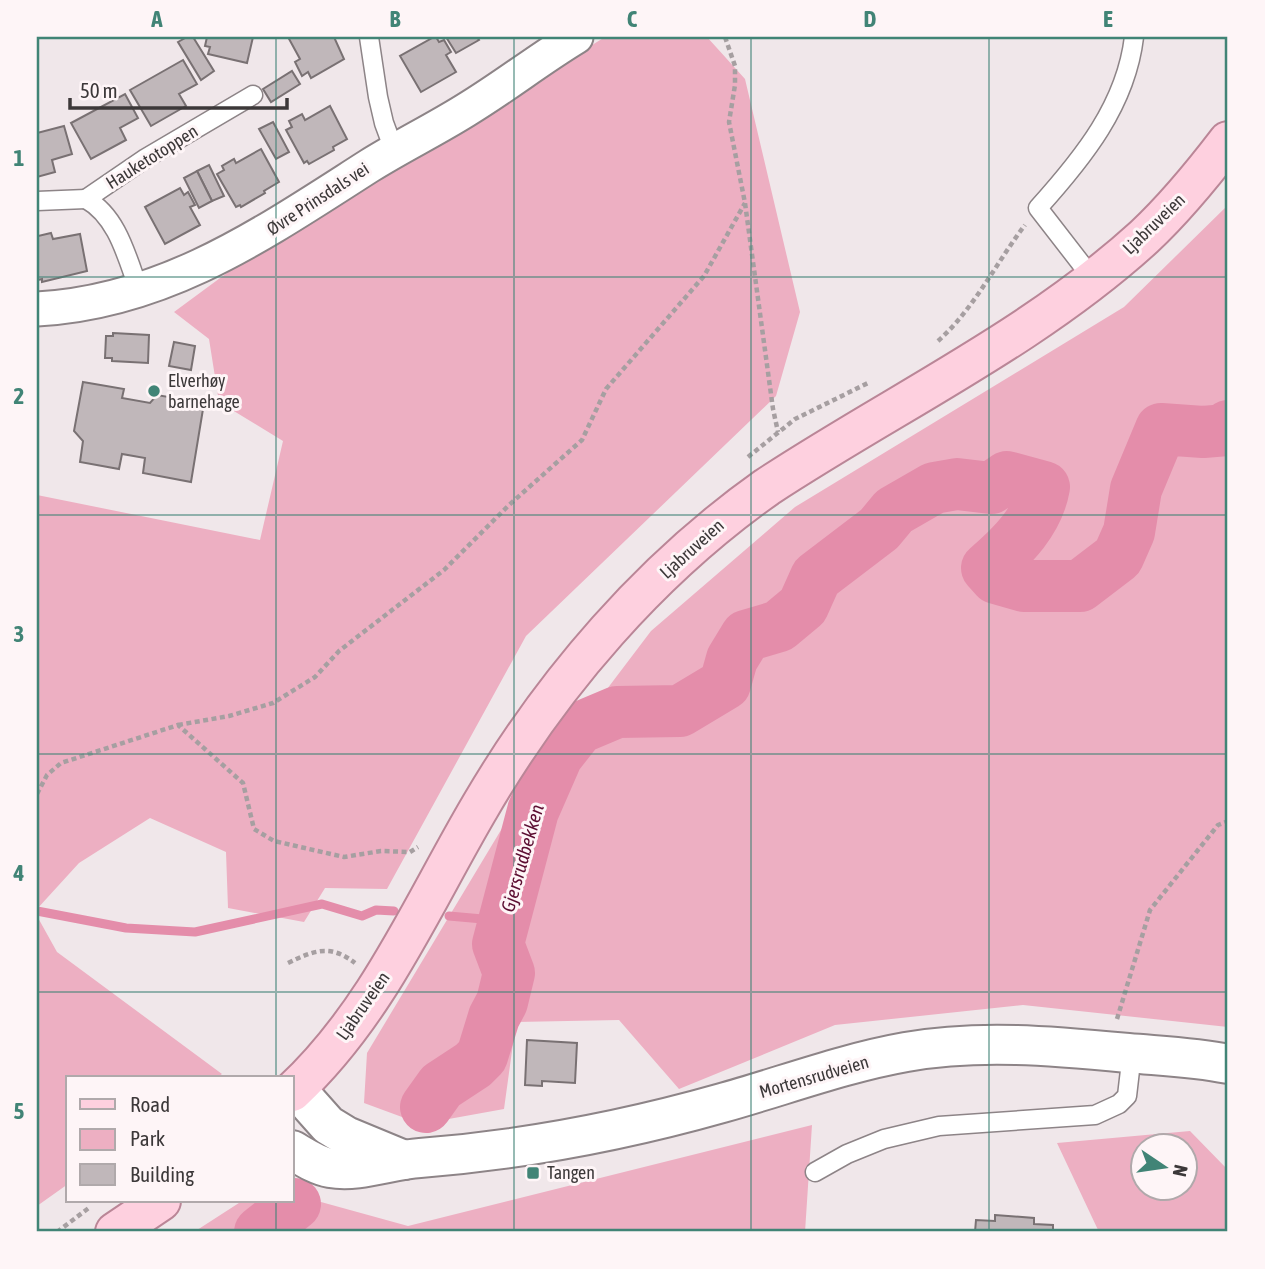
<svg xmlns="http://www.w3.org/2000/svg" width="1265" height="1269" font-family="'Asap Condensed',sans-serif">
	<rect width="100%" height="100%" fill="#f0e7ea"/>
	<g fill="#edafc2" fill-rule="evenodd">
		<path d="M 605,37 L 707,37 L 745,79 L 800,312 L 776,396 L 526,636 L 387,889 L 325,888 L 304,922 L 228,908 L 226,852 L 150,818 L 79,863 L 37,909 L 37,495 L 260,540 L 283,441 L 219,402 L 209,339 L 174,312 L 235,267 Z"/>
		<path d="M 1228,205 L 1228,1027 L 1023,1005 L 835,1025 L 679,1089 L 619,1020 L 516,1022 L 504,1109 L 421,1124 L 364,1103 L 367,1053 L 504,825 L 651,631 L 795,507 L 1124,307 Z"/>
		<path d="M 37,916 L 57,952 L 222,1074 L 216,1078 L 68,1078 L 68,1184 L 37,1206 Z"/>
		<path d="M 812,1125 L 805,1232 L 194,1232 L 242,1201 L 292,1201 L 292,1194 L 408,1226 Z"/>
		<path d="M 1190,1131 L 1228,1170 L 1228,1232 L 1099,1232 L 1057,1143 ZM 1184,1146 L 1184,1188 L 1142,1188 L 1142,1146 Z"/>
	</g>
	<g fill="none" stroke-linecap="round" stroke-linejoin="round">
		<g stroke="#e48daa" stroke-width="9">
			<path d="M 37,911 L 126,928 L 195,932 L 322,904 L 362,916 L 376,910 L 394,911"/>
			<path d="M 449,916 L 505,921"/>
		</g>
		<g stroke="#e48daa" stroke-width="52">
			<path d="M 426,1107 L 441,1086 L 473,1065 L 482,1056 L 494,1017 L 502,1002 L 509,973 L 498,944 L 533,811 L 557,756 L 579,728 L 617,712 L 680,711 L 725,684 L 732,659 L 746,636 L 779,626 L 803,606 L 816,577 L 879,529 L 894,511 L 934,488 L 957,484 L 991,488 L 1007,477 L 1044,487 C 1038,521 1013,546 987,568 L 996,578 L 1024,586 L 1080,586 L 1118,557 L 1129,532 L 1136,489 L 1161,429 L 1203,432 L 1227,430 L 1228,426"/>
			<path d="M 260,1232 L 295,1204"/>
		</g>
	</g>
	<g fill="#c0b7ba" stroke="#797173" stroke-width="2">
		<path d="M 187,37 L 193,37 L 214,71 L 201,80 L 178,42 Z"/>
		<path d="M 207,37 L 253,37 L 247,63 L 208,54 L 210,47 L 205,46 Z"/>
		<path d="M 288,37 L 334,37 L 344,59 L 311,78 L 308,72 L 302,76 L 295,62 L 300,59 Z"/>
		<path d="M 434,37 L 436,37 L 439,42 L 444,40 L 451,52 L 446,55 L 456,72 L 421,92 L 400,56 Z"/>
		<path d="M 446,37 L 477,37 L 479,40 L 456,53 Z"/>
		<path d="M 183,60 L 197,84 L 179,94 L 186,106 L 151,126 L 130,90 Z"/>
		<path d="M 292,71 L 300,84 L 271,102 L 263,89 Z"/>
		<path d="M 125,94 L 138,118 L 120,128 L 126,140 L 91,159 L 71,123 Z"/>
		<path d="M 330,106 L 347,139 L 333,147 L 334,150 L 309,164 L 307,161 L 304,163 L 286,130 L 292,127 L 289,121 L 302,114 L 305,120 Z"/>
		<path d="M 273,122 L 289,152 L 276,159 L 259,129 Z"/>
		<path d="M 64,126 L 72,154 L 52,160 L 55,172 L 37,177 L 37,133 Z"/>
		<path d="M 261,149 L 279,182 L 264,191 L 265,193 L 241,207 L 240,205 L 236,207 L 217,174 L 224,170 L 222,166 L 234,159 L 236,163 Z"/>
		<path d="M 209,165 L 224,196 L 212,201 L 197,171 Z"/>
		<path d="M 197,171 L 212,201 L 199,208 L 184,178 Z"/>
		<path d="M 180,188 L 184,195 L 188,192 L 195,205 L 190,207 L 200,225 L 165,244 L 145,207 Z"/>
		<path d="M 51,233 L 53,239 L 80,234 L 87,271 L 42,282 L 42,279 L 38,280 L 38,236 Z"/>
		<path d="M 113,333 L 149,335 L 148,363 L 112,361 L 112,358 L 105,358 L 106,336 L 113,336 Z"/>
		<path d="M 174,342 L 195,346 L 191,370 L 169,366 Z"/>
		<path d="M 83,382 L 124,389 L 122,398 L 150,403 L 157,395 L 204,403 L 191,482 L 143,473 L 145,458 L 122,454 L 119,469 L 80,462 L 83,441 L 74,431 Z"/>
		<path d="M 527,1040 L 577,1043 L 575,1083 L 542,1081 L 542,1086 L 525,1085 Z"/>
		<path d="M 995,1215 L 1034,1218 L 1034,1224 L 1053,1225 L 1053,1232 L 975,1232 L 976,1220 L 995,1221 Z"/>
	</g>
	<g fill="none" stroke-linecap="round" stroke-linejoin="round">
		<g stroke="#8d8487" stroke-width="21">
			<g id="lane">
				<path d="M 369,37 L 378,97 L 384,123 L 394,150"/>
				<path d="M 37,201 L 86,199"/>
				<path d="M 1093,279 L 1038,208 C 1083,158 1126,105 1134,37"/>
				<path d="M 139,290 C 127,258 118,217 86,199 L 146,158 L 253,95"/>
				<path d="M 815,1172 L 847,1154 L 884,1139 L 939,1126 L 1095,1115 L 1119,1104 L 1127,1096 L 1132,1053"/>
			</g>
		</g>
		<g stroke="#8d8487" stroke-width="37">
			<path id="street" d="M 37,309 C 166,302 264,233 369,166 C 401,146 434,130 466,110 C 504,87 538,60 576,37"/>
		</g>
		<g stroke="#8d8487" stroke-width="42">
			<g id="secondary">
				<path d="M 296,1089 L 328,1125 L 346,1136 L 404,1160"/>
				<path d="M 292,1150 C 304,1157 317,1166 330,1168 C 360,1173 390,1160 420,1158 C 522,1150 623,1131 722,1103 C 783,1086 844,1063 906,1052 C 979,1039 1054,1046 1128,1053 C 1162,1056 1195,1057 1228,1064"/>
			</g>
		</g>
		<g stroke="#ba8697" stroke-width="42">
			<g id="primary">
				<path d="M 292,1092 C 378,1012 423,903 481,805 C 553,682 651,569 767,487 C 893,404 1032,339 1144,237 C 1175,208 1202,175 1228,141"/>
				<path d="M 115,1232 L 161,1201"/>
			</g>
		</g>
		<g stroke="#a69fa1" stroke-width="4.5" stroke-dasharray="5 3.5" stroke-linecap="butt">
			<path d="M 725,37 L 735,66 L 735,85 L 729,122 L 745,203 L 773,409 L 778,432"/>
			<path d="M 938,341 C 974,309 996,263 1025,225"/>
			<path d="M 748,457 L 795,419 L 868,383"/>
			<path d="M 178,725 L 229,716 L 273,703 L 315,677 L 339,651 L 444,570 L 509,505 L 582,440 L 606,389 L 704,276 L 745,203"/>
			<path d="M 37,794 L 47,775 L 61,763 L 178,725 L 243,783 L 254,829 L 274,841 L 344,857 L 381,851 L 410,852 L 418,847"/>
			<path d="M 288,963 C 315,950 330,944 355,963"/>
			<path d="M 1117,1019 L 1150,910 L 1218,825 L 1228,821"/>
			<path d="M 57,1232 L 90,1207"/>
		</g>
		<use href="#lane" stroke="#fff" stroke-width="18"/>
		<use href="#street" stroke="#fff" stroke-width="33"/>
		<use href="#secondary" stroke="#fff" stroke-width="38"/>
		<use href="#primary" stroke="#fed0df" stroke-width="38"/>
	</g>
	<path fill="none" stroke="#418476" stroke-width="2" stroke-opacity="0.55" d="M 276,37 L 276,1078M 514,37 L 514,1232M 751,37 L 751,1232M 989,37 L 989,1232M 37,277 L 1228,277M 37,515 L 1228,515M 37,754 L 1228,754M 37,992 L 1228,992M 276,1201 L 276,1232"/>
	<g fill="#418476" stroke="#fef5f7" stroke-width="2.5">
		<circle cx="154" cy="391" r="7"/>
		<rect x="526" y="1166" width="14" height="14" rx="3.5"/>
	</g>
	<g text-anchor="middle" stroke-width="6" stroke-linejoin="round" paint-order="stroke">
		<g font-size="18" fill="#3c3839" stroke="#fef5f7">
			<text transform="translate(152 157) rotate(-32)" y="6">Hauketotoppen</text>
			<text transform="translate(318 199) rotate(-33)" y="6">Øvre Prinsdals vei</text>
			<text transform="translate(1154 224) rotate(-44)" y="6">Ljabruveien</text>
			<text transform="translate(692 549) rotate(-42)" y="6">Ljabruveien</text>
			<text transform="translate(363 1006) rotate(-55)" y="6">Ljabruveien</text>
			<text transform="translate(814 1077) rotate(-16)" y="6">Mortensrudveien</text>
		</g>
		<g font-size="18" fill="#3c3839" stroke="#fef5f7" text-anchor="start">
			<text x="168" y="387">Elverhøy<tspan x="168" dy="21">barnehage</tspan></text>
			<text x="547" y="1179">Tangen</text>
		</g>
		<g font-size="19" font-style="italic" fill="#5c0e32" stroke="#fef5f7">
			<text transform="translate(522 858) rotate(-74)" y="7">Gjersrudbekken</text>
		</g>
	</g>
	<rect width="1265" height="1269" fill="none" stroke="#fef5f7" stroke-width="77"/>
	<rect x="66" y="1076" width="228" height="126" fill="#fef5f7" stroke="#b0a9ab" stroke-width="2"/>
	<rect x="80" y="1099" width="35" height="10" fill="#fed0df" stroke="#b0a9ab" stroke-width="2"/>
	<text x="130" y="1112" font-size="21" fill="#3c3839">Road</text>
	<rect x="80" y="1129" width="35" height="21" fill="#edafc2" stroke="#b0a9ab" stroke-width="2"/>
	<text x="130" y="1146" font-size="21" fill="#3c3839">Park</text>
	<rect x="80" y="1164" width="35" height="21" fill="#c0b7ba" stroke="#b0a9ab" stroke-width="2"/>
	<text x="130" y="1182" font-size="21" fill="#3c3839">Building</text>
	<g transform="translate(1164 1167) rotate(103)"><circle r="33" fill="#fef5f7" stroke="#b0a9ab" stroke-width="2"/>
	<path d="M0-5L12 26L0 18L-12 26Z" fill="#418476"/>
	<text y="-10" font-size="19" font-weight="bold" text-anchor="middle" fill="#3c3839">N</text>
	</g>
	<path d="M70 98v10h217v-10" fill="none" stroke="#3c3839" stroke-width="3.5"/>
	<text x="80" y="98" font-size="21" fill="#3c3839" stroke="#fef5f7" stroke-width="5" paint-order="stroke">50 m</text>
	<rect x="38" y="38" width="1188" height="1192" fill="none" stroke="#418476" stroke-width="2.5"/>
	<g font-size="23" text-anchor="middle" font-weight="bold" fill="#418476">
		<text x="157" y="27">A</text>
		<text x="395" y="27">B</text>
		<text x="632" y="27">C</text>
		<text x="870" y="27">D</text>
		<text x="1108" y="27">E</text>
		<text x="19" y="166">1</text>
		<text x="19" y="404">2</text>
		<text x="19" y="642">3</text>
		<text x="19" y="881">4</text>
		<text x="19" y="1119">5</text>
	</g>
</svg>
